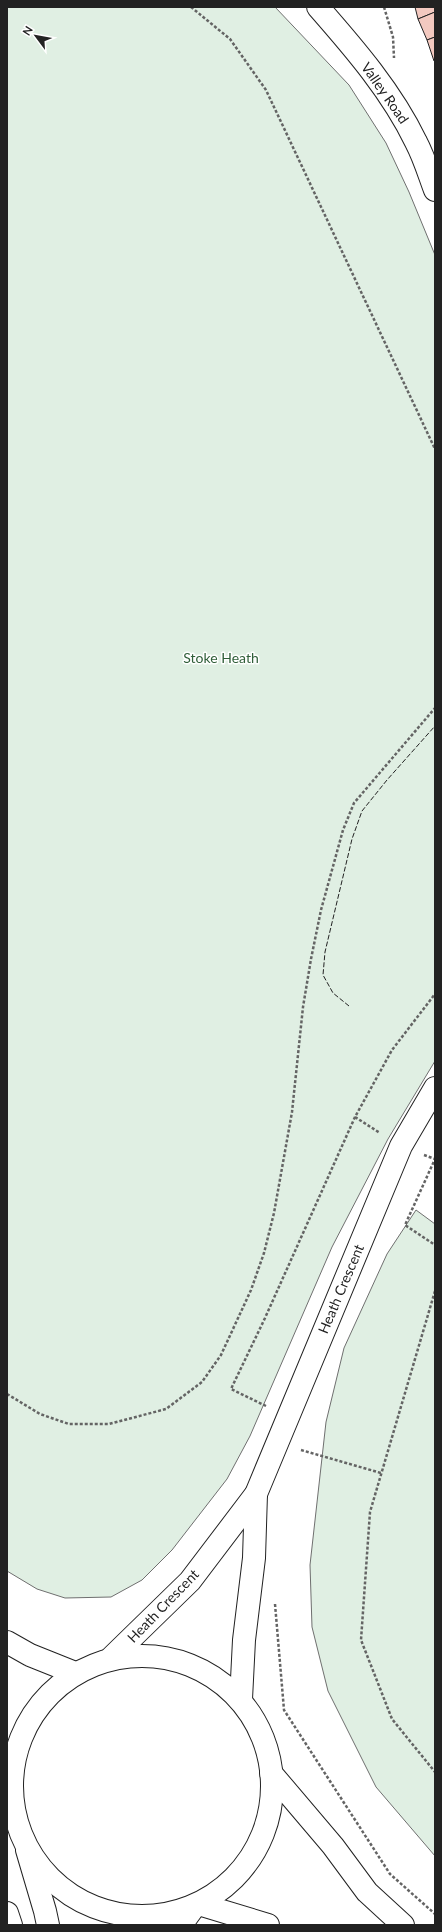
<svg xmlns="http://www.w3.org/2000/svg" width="442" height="1932" font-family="Lato,sans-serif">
	<rect width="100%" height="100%" fill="#fff"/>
	<g fill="#e0efe3" stroke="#6f6f6f">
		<path d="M 7,7 L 275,7 L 349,85 L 386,143 L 409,192 L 435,255 L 435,1061 L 388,1139 L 332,1247 L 250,1436 L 227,1479 L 172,1550 L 142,1580 L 111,1597 L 65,1598 L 37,1589 L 7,1571 Z"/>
		<path d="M 416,1210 L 435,1224 L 435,1856 L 376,1787 L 328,1691 L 312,1627 L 310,1565 L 326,1422 L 344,1348 L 387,1254 Z"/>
	</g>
	<g fill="#f3c9c0" stroke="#222">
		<path d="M 415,7 L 435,7 L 435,12 L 418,19 Z"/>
		<path d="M 435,12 L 435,37 L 427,40 L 418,19 Z"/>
		<path d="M 435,37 L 435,61 L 434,61 L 427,40 Z"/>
	</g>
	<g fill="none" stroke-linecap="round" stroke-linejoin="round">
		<g stroke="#222" stroke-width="24">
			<g id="secondary">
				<path d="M 318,7 C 354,48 392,92 416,142 C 424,157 429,174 435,190"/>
				<path d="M 111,1658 L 190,1581 L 256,1494 L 401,1146 L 435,1088"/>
				<path d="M 241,1699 L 244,1640 L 254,1558 L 256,1494"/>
				<path d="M 27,1850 L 45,1911 L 48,1925"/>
				<path d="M 7,1913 L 11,1925"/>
				<path d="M 181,1925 L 194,1907"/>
			</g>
		</g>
		<g stroke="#222" stroke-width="24">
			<g id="highway">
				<path d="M 7,1642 L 30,1655 L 75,1673"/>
				<circle cx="142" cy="1786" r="130"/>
				<path d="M 271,1773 L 333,1846 L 367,1892 L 403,1925"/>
				<path d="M 202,1905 L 268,1925"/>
			</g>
		</g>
		<g stroke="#646464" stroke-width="2.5" stroke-dasharray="3 2" stroke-linecap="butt">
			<path d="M 191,7 L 230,39 L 266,90 L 435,449"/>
			<path d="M 384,7 L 393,37 L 394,58"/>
			<path d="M 355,1117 L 380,1133"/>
			<path d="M 424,1155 L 435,1159 L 405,1225 L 435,1245"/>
			<path d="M 435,1291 L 370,1512 L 361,1640 L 392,1719 L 435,1772"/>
			<path d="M 7,1394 L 40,1414 L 69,1424 L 109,1424 L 166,1409 L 202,1382 L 221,1355 L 251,1290 L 264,1253 L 274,1213 L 292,1112 L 303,1007 L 311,959 L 321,910 L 343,830 L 354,803 L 435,708"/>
			<path d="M 266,1406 L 231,1389 L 265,1318 L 355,1117 L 392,1050 L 435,994"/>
			<path d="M 301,1450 L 381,1473"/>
			<path d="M 275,1604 L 284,1710 L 390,1874 L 435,1914"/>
		</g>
		<use href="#secondary" stroke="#fff" stroke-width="22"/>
		<use href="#highway" stroke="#fff" stroke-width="22"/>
		<path stroke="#222" stroke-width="1" stroke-dasharray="5 2" stroke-linecap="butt" d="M 349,1006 L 333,993 L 323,975 L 325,952 L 352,839 L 362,811 L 387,780 L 435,726"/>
	</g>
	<g text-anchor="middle" stroke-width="3" stroke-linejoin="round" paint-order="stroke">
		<g font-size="14" fill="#222" stroke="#fff">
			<text transform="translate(385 93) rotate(55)" y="5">Valley Road</text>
			<text transform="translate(341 1289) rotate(-67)" y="5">Heath Crescent</text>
			<text transform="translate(163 1606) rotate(-46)" y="5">Heath Crescent</text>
		</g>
		<g font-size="14" fill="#2f5e38" stroke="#fff">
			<text x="221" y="663">Stoke Heath</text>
		</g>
	</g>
	<rect width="442" height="1932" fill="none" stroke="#222222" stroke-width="16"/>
	<g transform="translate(36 36) rotate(302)" stroke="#ffffff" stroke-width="3" paint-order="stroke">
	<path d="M0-3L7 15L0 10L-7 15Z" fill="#222222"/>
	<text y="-6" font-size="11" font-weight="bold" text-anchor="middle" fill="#222222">N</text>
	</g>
</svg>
